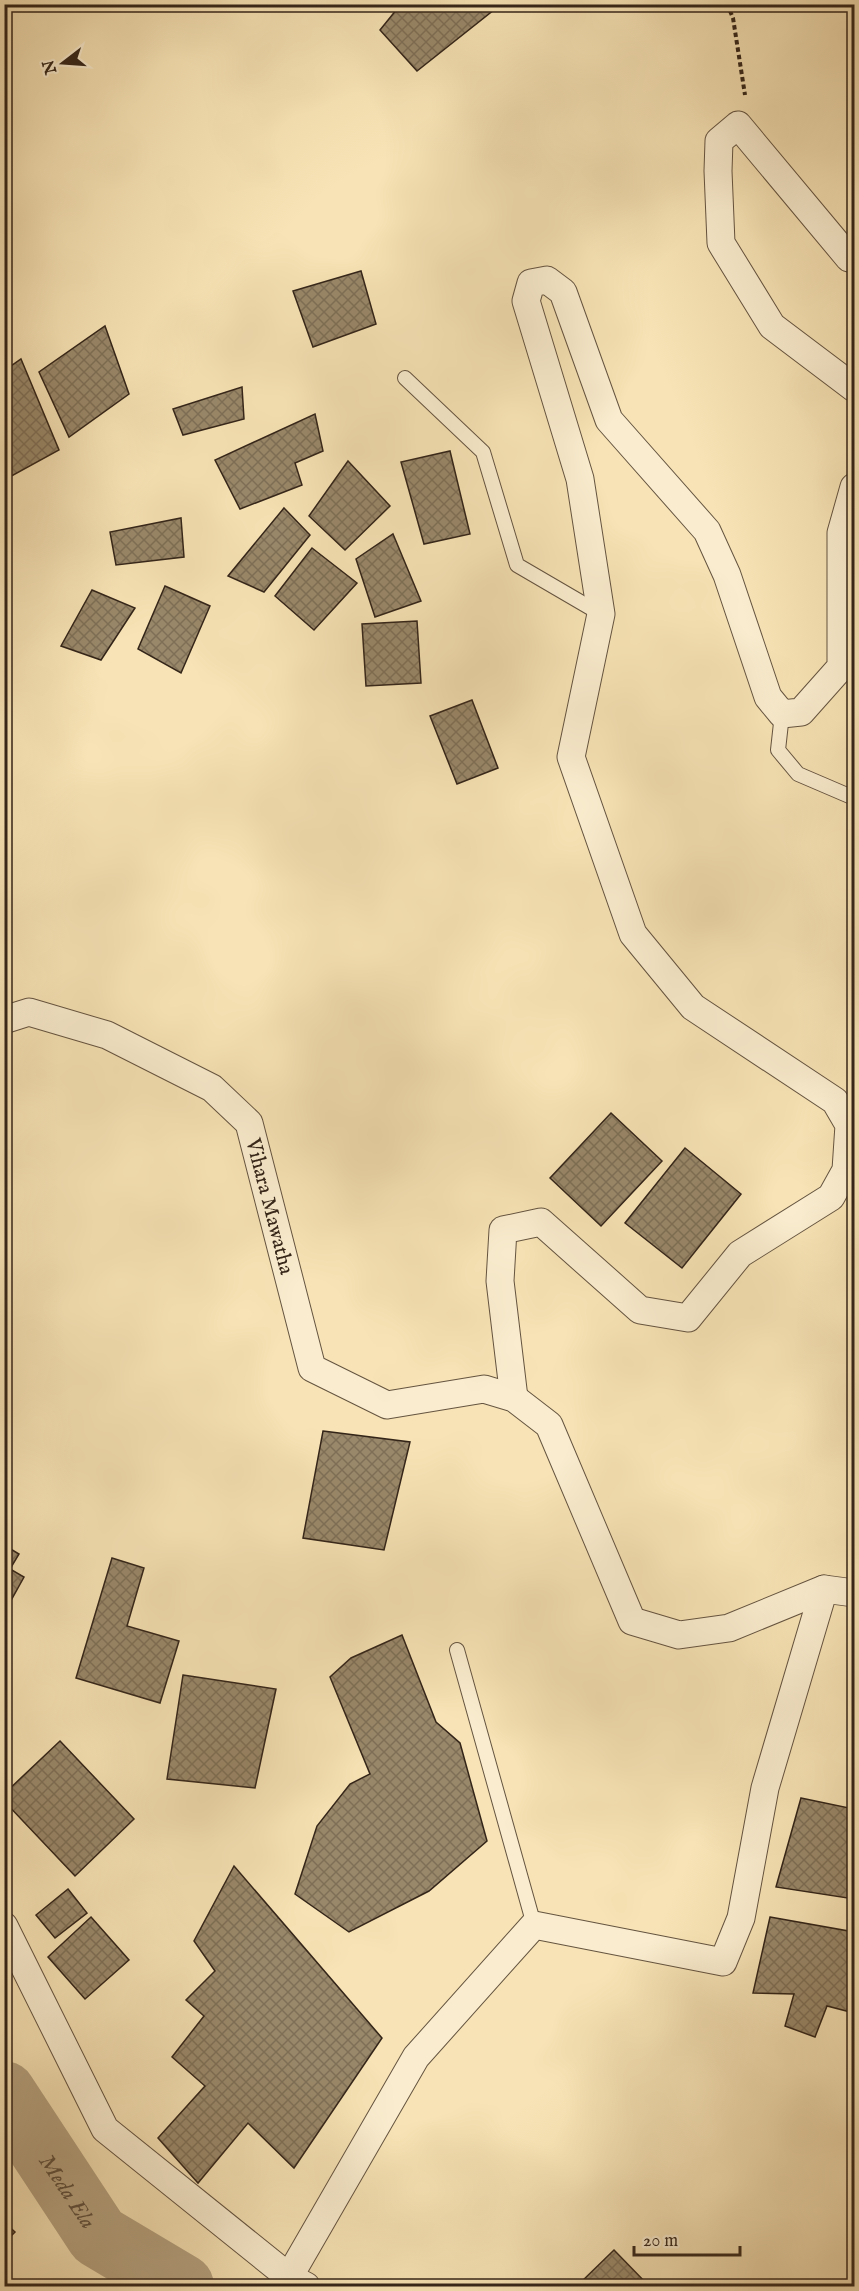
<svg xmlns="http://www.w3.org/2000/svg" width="859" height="2291" font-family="'IM FELL English',serif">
	<defs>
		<pattern id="building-cross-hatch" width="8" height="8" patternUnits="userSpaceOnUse" patternTransform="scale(1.5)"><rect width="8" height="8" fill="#99886a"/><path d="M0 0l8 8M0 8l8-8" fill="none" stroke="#7e6f56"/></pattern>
	</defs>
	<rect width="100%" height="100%" fill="#f7e3b5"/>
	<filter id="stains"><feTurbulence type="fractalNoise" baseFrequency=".00333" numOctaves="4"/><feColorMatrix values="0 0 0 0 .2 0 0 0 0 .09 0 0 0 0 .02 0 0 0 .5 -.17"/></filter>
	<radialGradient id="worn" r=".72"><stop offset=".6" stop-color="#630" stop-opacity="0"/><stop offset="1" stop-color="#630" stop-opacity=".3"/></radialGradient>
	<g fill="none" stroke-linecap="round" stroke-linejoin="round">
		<path stroke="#b5a280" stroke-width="64" id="s1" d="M 4,2093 L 98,2236 L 182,2286"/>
	</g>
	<g fill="url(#building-cross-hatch)" stroke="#342519" stroke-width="1.5">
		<path d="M 401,4 L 492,4 L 495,9 L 417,71 L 380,30 Z"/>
		<path d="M 361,271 L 376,324 L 313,347 L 293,291 Z"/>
		<path d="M 105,326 L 129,394 L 69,437 L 39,372 Z"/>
		<path d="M 21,359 L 59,450 L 6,479 L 4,371 Z"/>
		<path d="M 242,387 L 244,419 L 183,435 L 173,409 Z"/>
		<path d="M 315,414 L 323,451 L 295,463 L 302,485 L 240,509 L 215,460 Z"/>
		<path d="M 450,451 L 470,534 L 424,544 L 401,462 Z"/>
		<path d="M 348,461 L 390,506 L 345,550 L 309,516 Z"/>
		<path d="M 284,508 L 310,535 L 264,592 L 228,576 Z"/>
		<path d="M 181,518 L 184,557 L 116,565 L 110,532 Z"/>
		<path d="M 393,534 L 421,601 L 375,617 L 356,559 Z"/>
		<path d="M 312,548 L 357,583 L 314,630 L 275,596 Z"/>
		<path d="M 165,586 L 210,606 L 181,673 L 138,649 Z"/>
		<path d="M 92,590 L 135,608 L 101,660 L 61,646 Z"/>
		<path d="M 417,621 L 421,683 L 366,686 L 362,624 Z"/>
		<path d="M 472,700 L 498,768 L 457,784 L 430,716 Z"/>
		<path d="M 611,1113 L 662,1161 L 601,1226 L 550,1178 Z"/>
		<path d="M 685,1148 L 741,1194 L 682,1268 L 625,1223 Z"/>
		<path d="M 323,1431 L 410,1442 L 384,1550 L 303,1538 Z"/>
		<path d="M 4,1545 L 19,1554 L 10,1569 L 24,1577 L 4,1613 Z"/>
		<path d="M 112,1558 L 144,1568 L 127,1626 L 179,1641 L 160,1703 L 76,1678 Z"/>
		<path d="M 402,1635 L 436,1722 L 460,1743 L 487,1841 L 429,1891 L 349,1932 L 295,1894 L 317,1826 L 350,1784 L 370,1774 L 330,1677 L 351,1658 Z"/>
		<path d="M 183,1675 L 276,1689 L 255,1788 L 167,1779 Z"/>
		<path d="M 60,1741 L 134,1819 L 75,1876 L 4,1801 L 4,1794 Z"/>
		<path d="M 801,1798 L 854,1809 L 854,1899 L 776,1887 Z"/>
		<path d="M 234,1866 L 382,2038 L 294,2168 L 248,2123 L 198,2183 L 158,2138 L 205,2086 L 172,2057 L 204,2016 L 186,2000 L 215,1971 L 194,1941 Z"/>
		<path d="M 68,1889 L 87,1913 L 55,1938 L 36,1915 Z"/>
		<path d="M 91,1917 L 129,1960 L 85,1999 L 48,1957 Z"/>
		<path d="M 770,1917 L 854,1932 L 854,2013 L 827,2006 L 815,2037 L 785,2026 L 794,1994 L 753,1993 Z"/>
		<path d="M 4,2222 L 15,2232 L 4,2243 Z"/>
		<path d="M 614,2250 L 649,2286 L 577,2286 Z"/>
	</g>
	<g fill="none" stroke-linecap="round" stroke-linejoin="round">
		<g stroke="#655440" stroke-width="16">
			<g id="lane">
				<path d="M 405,378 L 483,452 L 517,565 L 601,614"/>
				<path d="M 782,714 L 778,750 L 798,774 L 854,798"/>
				<path d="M 457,1650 L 534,1925"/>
			</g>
		</g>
		<g stroke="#655440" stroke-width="29">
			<g id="street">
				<path d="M 854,259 L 849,258 L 738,125 L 719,141 L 718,171 L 721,243 L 772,326 L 854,388"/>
				<path id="s2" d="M 4,1020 L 29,1012 L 107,1035 L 212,1088 L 249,1123 L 312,1368 L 387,1405 L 484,1389 L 514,1398 L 549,1425 L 632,1621 L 679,1635 L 729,1628 L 824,1589 L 854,1593"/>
				<path d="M 514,1398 L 500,1281 L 503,1230 L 541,1222 L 640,1310 L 688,1318 L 740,1254 L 831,1197 L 846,1170 L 849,1125 L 835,1101 L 693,1007 L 633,934 L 571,757 L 601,614 L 580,479 L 526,301 L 531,283 L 547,280 L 563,292 L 609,420 L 707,531 L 727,575 L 768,697 L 782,714 L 801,712 L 841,667 L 841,533 L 854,487"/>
				<path d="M 4,1926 L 105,2129 L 289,2277 L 306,2286"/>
				<path d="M 281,2286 L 289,2277 L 416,2057 L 534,1925 L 723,1962 L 741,1918 L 765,1788 L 824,1589"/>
			</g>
		</g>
		<path stroke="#342519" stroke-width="4" stroke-dasharray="4.5 3" stroke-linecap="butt" d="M 727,4 L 733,18 L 745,95"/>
		<use href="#lane" stroke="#faedcf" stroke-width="14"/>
		<use href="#street" stroke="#faedcf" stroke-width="27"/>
	</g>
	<g text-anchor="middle" stroke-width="4.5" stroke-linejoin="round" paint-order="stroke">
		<g font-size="21" fill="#342519" stroke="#faedcf">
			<text dy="7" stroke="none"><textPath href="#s2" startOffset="362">Vihara Mawatha</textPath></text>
		</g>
		<g font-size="22" font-style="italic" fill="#61513d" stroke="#faedcf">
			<text dy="8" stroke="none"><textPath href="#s1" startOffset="117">Meda Ela</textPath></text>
		</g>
	</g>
	<rect width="859" height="2291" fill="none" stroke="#f7e3b5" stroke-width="24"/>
	<rect x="6" y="6" width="847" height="2279" fill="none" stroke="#342519" stroke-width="3"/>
	<rect x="12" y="12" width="835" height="2267" fill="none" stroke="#342519" stroke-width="1.5"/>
	<g transform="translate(63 63) rotate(253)" stroke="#faedcf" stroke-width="4.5" paint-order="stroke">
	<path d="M0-4.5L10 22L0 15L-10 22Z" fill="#342519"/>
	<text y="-9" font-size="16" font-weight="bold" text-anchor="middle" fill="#342519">N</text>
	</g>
	<path d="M634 2246v9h106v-9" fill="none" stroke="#342519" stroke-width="3"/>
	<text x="643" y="2246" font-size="18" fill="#342519" stroke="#faedcf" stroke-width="4.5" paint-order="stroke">20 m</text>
	<rect width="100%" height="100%" filter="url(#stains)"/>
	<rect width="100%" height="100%" fill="url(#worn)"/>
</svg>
